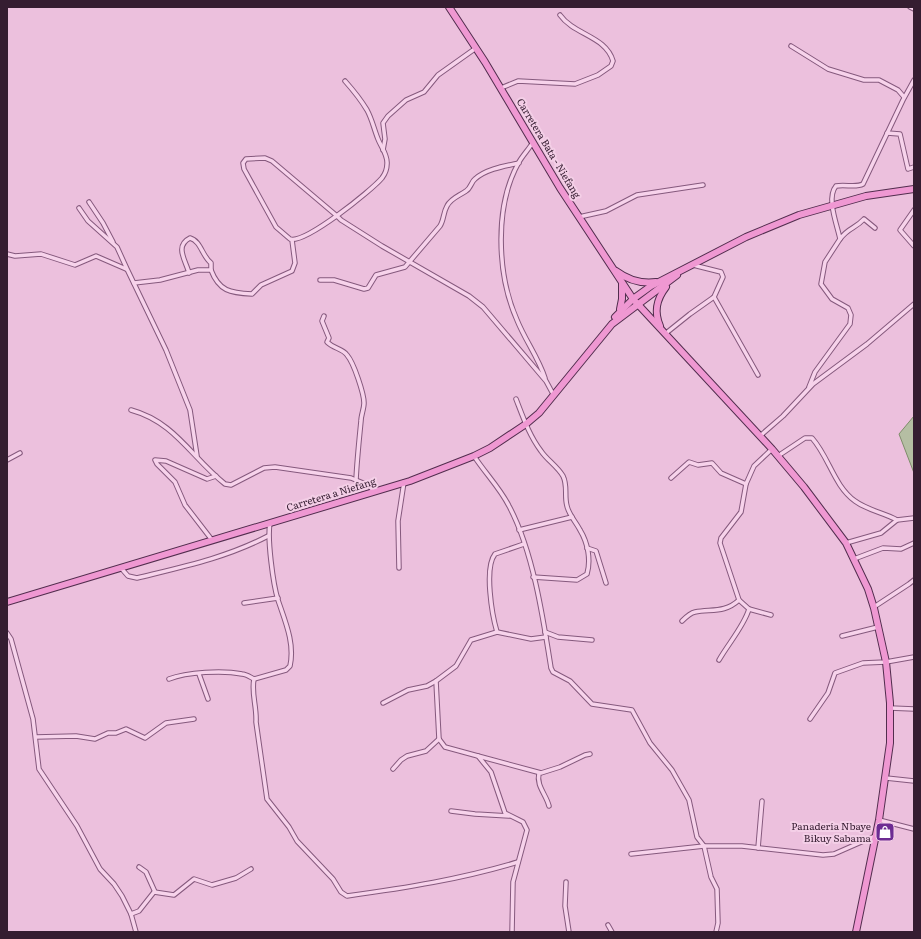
<svg xmlns="http://www.w3.org/2000/svg" width="921" height="939" font-family="Literata,serif">
	<rect width="100%" height="100%" fill="#ecc0dd"/>
	<path fill="#b5bea3" stroke="#7e8c6a" d="M 914,416 L 914,473 L 899,434 Z"/>
	<g fill="none" stroke-linecap="round" stroke-linejoin="round">
		<g stroke="#85597d" stroke-width="5.5">
			<g id="street">
				<path d="M 910,7 L 914,9"/>
				<path d="M 791,46 L 828,69 L 864,80 L 879,80 L 898,90 L 904,97"/>
				<path d="M 345,81 C 353,90 361,100 367,110 C 372,119 374,129 378,139 C 381,147 388,155 387,164 C 387,169 385,174 382,178 C 371,191 305,244 290,239 L 276,227 L 244,169 L 243,163 L 246,159 L 265,158 L 272,161 L 337,216 L 341,220 L 382,246 L 469,296 L 483,307 L 546,381 L 553,394"/>
				<path d="M 501,88 L 518,81 L 575,84 L 598,75 L 611,66 L 613,61 C 606,36 574,35 560,15"/>
				<path d="M 887,133 L 900,134 L 908,169 L 914,167"/>
				<path d="M 533,142 C 529,149 523,155 519,162 C 494,206 497,275 517,320 C 525,340 538,357 545,378"/>
				<path d="M 383,150 L 385,139 L 383,123 L 388,116 L 406,100 L 424,92 L 438,75 L 476,48"/>
				<path d="M 89,202 L 103,223 L 113,242"/>
				<path d="M 79,208 L 88,221 L 117,247 L 127,269 L 166,350 L 190,410 L 197,456"/>
				<path d="M 914,210 L 900,230 L 914,246"/>
				<path d="M 579,217 L 606,211 L 637,195 L 703,185"/>
				<path d="M 875,228 L 864,219 C 855,229 849,227 840,239 C 837,224 826,198 836,186 C 845,184 856,188 863,184 L 903,100 L 914,80"/>
				<path d="M 7,254 L 15,256 L 41,254 L 75,265 L 96,256 L 126,269"/>
				<path d="M 189,273 C 186,261 174,246 190,238 C 201,241 202,256 211,263 L 211,270"/>
				<path d="M 320,280 L 334,280 L 364,289 L 368,288 L 376,275 L 405,267 L 440,226 C 444,220 443,213 447,206 C 451,198 459,196 466,191 C 471,188 471,182 475,179 C 486,169 505,166 519,163"/>
				<path d="M 134,283 L 160,280 L 198,270 L 211,270 C 219,291 230,293 252,294 L 261,285 L 292,271 L 295,263 L 292,240"/>
				<path d="M 714,297 L 758,375"/>
				<path d="M 324,316 L 322,321 L 329,338 L 327,342 C 334,349 342,348 347,355 C 354,363 364,394 364,403 C 364,409 361,415 361,421 C 359,441 357,460 356,480"/>
				<path d="M 665,334 L 690,314 L 714,297 L 723,277 L 721,272 L 693,265"/>
				<path d="M 809,387 L 815,372 L 850,324 L 851,315 L 848,308 L 832,299 L 821,284 L 825,262 L 840,239"/>
				<path d="M 516,399 C 523,417 529,435 541,451 C 547,460 557,466 563,476 C 568,486 564,496 567,506 C 569,515 576,522 580,530 C 588,543 591,560 587,574 L 577,580 L 533,577"/>
				<path d="M 131,410 C 175,422 191,457 225,484 L 231,485 L 264,468 L 275,467 L 351,478 L 368,485 L 374,491"/>
				<path d="M 760,436 L 783,416 L 813,384 L 867,344 L 914,304"/>
				<path d="M 474,456 C 485,473 500,488 509,506 C 533,551 543,617 551,668 L 553,672 L 570,681 L 592,704 L 632,710 L 650,743 L 672,770 L 689,800 L 697,837 L 704,846 L 711,877 L 717,889 L 718,923 L 716,932"/>
				<path d="M 778,456 L 805,438 L 812,438 C 829,457 834,486 855,501 C 867,510 884,513 897,520"/>
				<path d="M 7,460 L 20,453"/>
				<path d="M 671,478 L 689,462 L 698,465 L 712,463 L 721,473 L 746,484"/>
				<path d="M 519,530 L 572,517"/>
				<path d="M 212,540 L 185,505 L 175,482 L 157,464 L 155,460 L 166,461 L 207,479 L 216,476"/>
				<path d="M 846,543 L 881,533 L 897,520 L 914,518"/>
				<path d="M 587,548 L 596,551 L 606,583"/>
				<path d="M 854,559 L 883,548 L 901,549 L 914,543"/>
				<path d="M 121,568 L 128,576 L 137,578 C 182,567 226,558 268,536"/>
				<path d="M 399,568 L 398,521 L 404,482"/>
				<path d="M 244,603 L 278,598"/>
				<path d="M 874,607 L 909,584 L 914,580"/>
				<path d="M 771,615 L 749,609 L 739,600 L 720,543 L 721,538 L 741,512 L 746,484 L 754,466 L 772,449"/>
				<path d="M 682,621 C 685,618 690,613 695,612 C 712,609 725,613 739,600"/>
				<path d="M 497,632 C 492,615 484,568 495,554 L 524,544"/>
				<path d="M 545,632 L 558,637 L 592,640"/>
				<path d="M 7,633 L 11,639 L 33,719 L 39,769 L 77,826 L 100,869 L 114,884 L 122,896 L 131,914 L 136,932"/>
				<path d="M 842,636 L 878,627"/>
				<path d="M 719,660 C 728,644 744,626 749,609"/>
				<path d="M 199,674 L 208,699"/>
				<path d="M 169,679 C 187,672 223,670 242,674 C 246,674 250,677 254,679 L 286,670 L 290,666 C 295,643 285,621 278,600 C 273,584 267,538 270,523"/>
				<path d="M 254,679 C 251,693 257,707 256,722 L 267,799 L 289,827 L 297,841 L 333,879 L 341,892 L 347,896 C 405,888 462,879 518,862"/>
				<path d="M 383,703 L 408,690 L 427,686 L 436,681"/>
				<path d="M 890,708 L 914,709"/>
				<path d="M 810,719 L 828,693 L 835,673 L 863,663 L 886,662 L 914,657"/>
				<path d="M 36,737 L 76,736 L 95,739 L 108,733 L 116,733 L 126,729 L 145,738 L 166,723 L 194,719"/>
				<path d="M 478,756 L 541,773 L 560,767 L 585,755 L 590,754"/>
				<path d="M 393,769 L 401,760 L 407,756 L 426,751 L 439,739"/>
				<path d="M 539,773 C 536,786 546,794 549,806"/>
				<path d="M 886,778 L 914,781"/>
				<path d="M 451,811 L 475,814 L 509,816"/>
				<path d="M 879,820 L 914,829"/>
				<path d="M 758,848 L 762,801"/>
				<path d="M 631,854 L 704,846 L 742,846 L 823,855 L 834,854 L 875,836"/>
				<path d="M 139,867 L 146,872 L 155,892"/>
				<path d="M 566,882 L 565,906 L 569,932"/>
				<path d="M 131,914 L 139,911 L 154,892 L 174,895 L 194,879 L 212,885 L 236,878 L 251,869"/>
				<path d="M 608,925 L 612,932"/>
				<path d="M 512,932 L 513,882 L 527,830 L 523,822 L 505,813 L 491,772 L 478,756 L 445,747 L 439,739 L 436,681 L 456,666 L 471,640 L 497,632 L 531,639 L 546,637"/>
			</g>
		</g>
		<g stroke="#522d4e" stroke-width="8">
			<g id="primary">
				<path d="M 449,7 L 485,62 L 560,188 L 633,299 L 772,449 L 804,487 L 846,543 L 868,589 L 874,608 L 886,662 L 890,703 L 890,743 L 879,820 L 856,932"/>
				<path d="M 616,271 C 628,280 641,284 656,282"/>
				<path d="M 620,309 L 622,299 L 622,284"/>
				<path d="M 615,317 L 633,299 L 651,286 L 746,237 L 799,215 L 866,196 L 914,189"/>
				<path d="M 660,326 C 654,312 656,300 666,287"/>
				<path d="M 7,602 L 410,481 L 474,456 L 490,448 L 526,424 L 539,413 L 612,324 L 677,275"/>
			</g>
		</g>
		<use href="#street" stroke="#f7d3eb" stroke-width="3.5"/>
		<use href="#primary" stroke="#ef98d2" stroke-width="6"/>
	</g>
	<defs>
		<g id="shop-square" transform="scale(1)"><rect x="-9" y="-9" width="18" height="18" rx="4" fill="#6d2b92" stroke="#f4cfe7"/><path d="M-5-2.5h2.3a2.7 3.5 0 0 1 5.4 0H5L5.5 6h-11ZM-1.5-2.5h3a1.5 2.3 0 0 0-3 0Z" fill="#fff"/></g>
	</defs>
	<g fill-rule="evenodd">
		<use href="#shop-square" x="885" y="832"/>
	</g>
	<g text-anchor="middle" stroke-width="4" stroke-linejoin="round" paint-order="stroke">
		<g font-size="10" fill="#351d31" stroke="#f4cfe7">
			<text transform="translate(549 148) rotate(59)" y="4">Carretera Bata - Niefang</text>
			<text transform="translate(331 494) rotate(-17)" y="4">Carretera a Niefang</text>
		</g>
		<g font-size="10" fill="#351d31" stroke="#f4cfe7" text-anchor="end">
			<text x="871" y="830">Panadería Nbaye<tspan x="871" dy="12">Bikuy Sabama</tspan></text>
		</g>
	</g>
	<rect width="921" height="939" fill="none" stroke="#351d31" stroke-width="16"/>
</svg>
